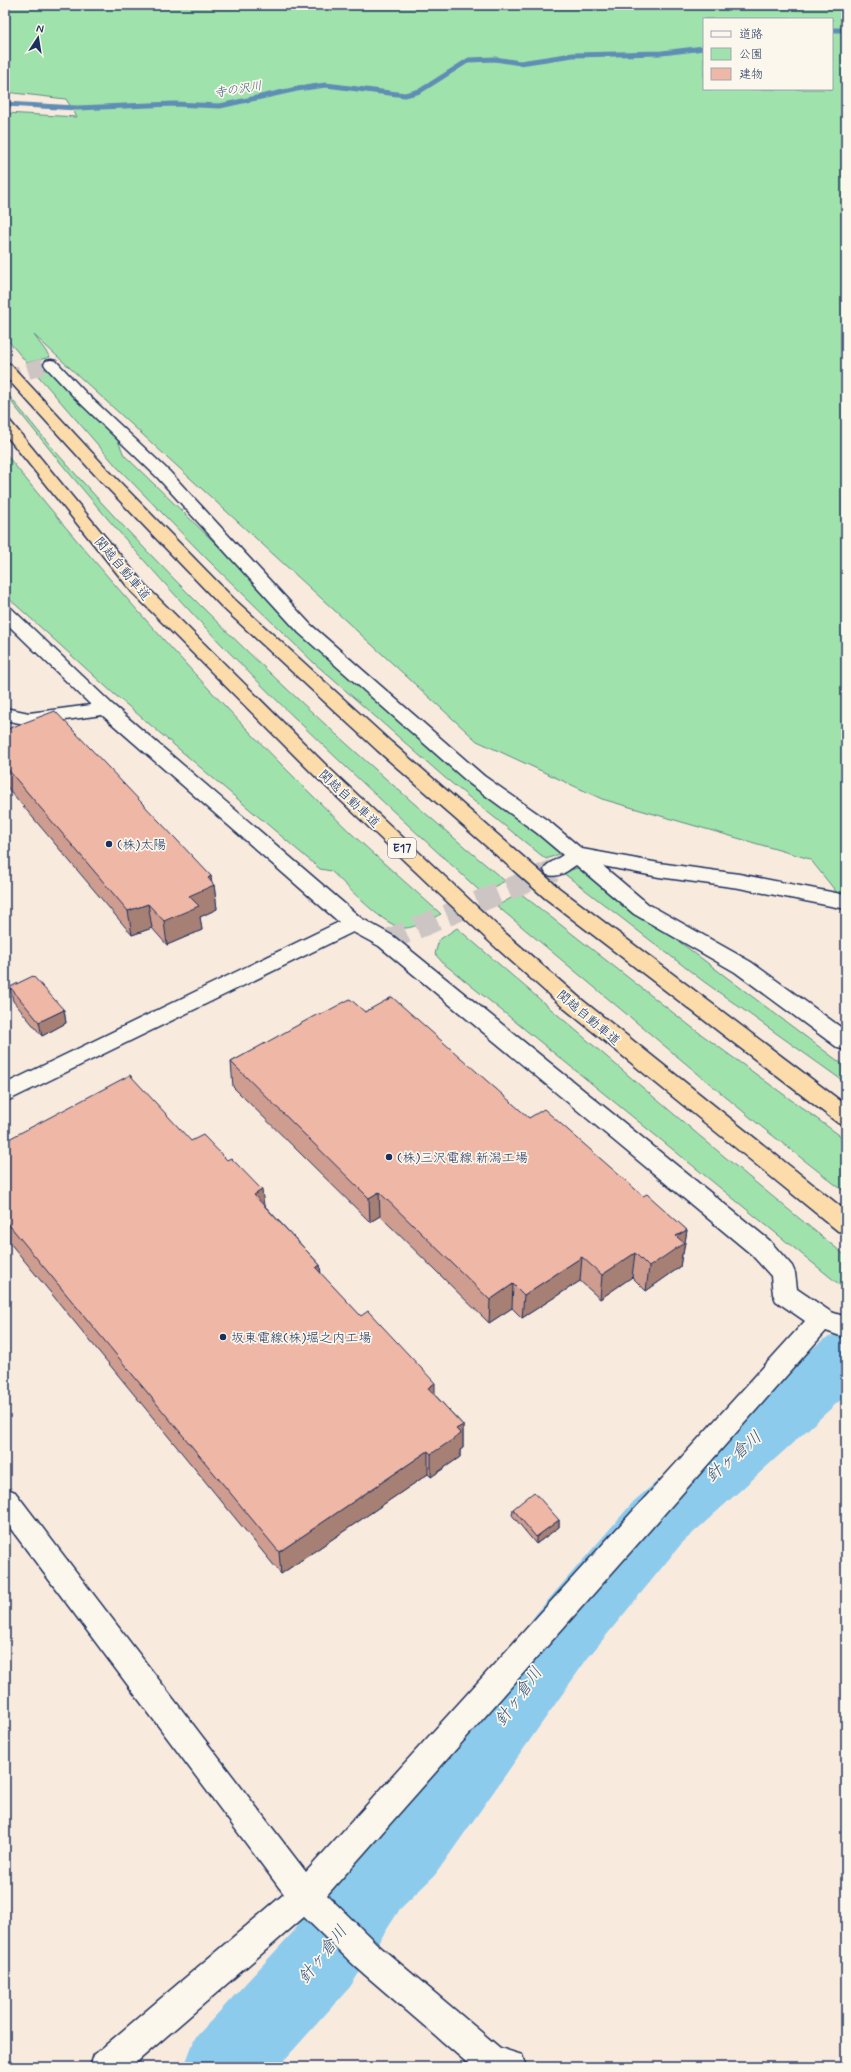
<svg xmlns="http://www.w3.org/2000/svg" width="851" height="2072" font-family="Mynerve,'Klee One',sans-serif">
	<rect width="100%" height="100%" fill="#f9eade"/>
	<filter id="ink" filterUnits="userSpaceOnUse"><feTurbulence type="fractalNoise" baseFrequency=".025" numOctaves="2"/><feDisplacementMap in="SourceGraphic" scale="8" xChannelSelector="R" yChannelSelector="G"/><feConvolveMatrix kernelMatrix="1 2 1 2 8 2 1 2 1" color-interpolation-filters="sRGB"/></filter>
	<g filter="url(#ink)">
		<g fill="#a0e2ac" stroke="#5e8885" fill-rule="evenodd">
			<path d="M 5,5 L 846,5 L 846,904 L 810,859 L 602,799 L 477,741 L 34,335 L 50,357 L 27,363 L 5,337 L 5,113 L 77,117 L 66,99 L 5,92 ZM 704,19 L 832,19 L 832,89 L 704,89 Z"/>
			<path d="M 49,368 L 115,434 L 124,455 L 304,629 L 562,853 L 546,859 L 444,777 L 313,662 L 209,561 L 117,467 L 34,371 Z"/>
			<path d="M 5,391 C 27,417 48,444 71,469 C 204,618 352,753 505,881 L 482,893 C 394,812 306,732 223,646 C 146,566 74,481 5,394 Z"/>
			<path d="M 5,453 C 112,587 229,716 353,835 C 382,862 412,888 441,914 C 433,918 414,928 406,928 C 385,929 347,885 331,871 L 320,869 L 114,694 L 5,595 Z"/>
			<path d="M 585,866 L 637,910 L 846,1067 L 846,1083 L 703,981 L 562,872 Z"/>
			<path d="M 520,893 L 694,1029 L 846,1140 L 846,1193 L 763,1128 L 497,906 Z"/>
			<path d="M 457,928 C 586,1039 713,1150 846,1256 L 846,1290 L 443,963 L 435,954 L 439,940 Z"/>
		</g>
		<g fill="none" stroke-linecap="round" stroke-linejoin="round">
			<g stroke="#5f8db4" stroke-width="5">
				<path d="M 832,30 L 846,30"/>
				<path d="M 5,104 L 77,108 L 174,104 L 220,106 L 297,89 L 326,85 L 405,95 L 420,91 L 469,60 L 495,59 L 520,63 L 573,55 L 662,53 L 704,48"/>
			</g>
			<path fill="#8dcbed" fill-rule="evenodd" d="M 846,1331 L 846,1395 L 682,1543 L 587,1659 L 435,1875 L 400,1909 L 350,1987 L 278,2067 L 184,2067 L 195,2038 L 294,1931 L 346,1855 L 381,1821 L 537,1613 L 634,1501 L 824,1339 Z"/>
			<path stroke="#cdc5c4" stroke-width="16" stroke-dasharray="16 8" stroke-linecap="butt" d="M 5,378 L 51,364"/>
			<path stroke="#cdc5c4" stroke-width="22" stroke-dasharray="22 11" stroke-linecap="butt" d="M 386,941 L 554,870"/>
			<g stroke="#1b2f5e" stroke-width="3">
				<g id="street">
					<path d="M 51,360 L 56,361 L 85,392 L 169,471 L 311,625 L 484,776 L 551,823 L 582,849 L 659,863 L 739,874 L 846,895 L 846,909 L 739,888 L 659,877 L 603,866 L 648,904 L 751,962 L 846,1031 L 846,1050 L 838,1048 L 735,972 L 634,914 L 576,865 C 566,872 559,878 547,875 L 544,870 L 547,865 L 563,855 L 537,833 L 470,784 L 299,633 L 157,477 L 75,398 L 46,367 L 44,364 L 46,361 Z"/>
					<path d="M 5,607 L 11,608 L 113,705 L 361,918 L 393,936 L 769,1240 L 792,1266 L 795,1273 L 797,1289 L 831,1312 L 846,1317 L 846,1338 L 826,1331 L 327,1895 L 378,1945 L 500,2048 L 522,2055 L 526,2067 L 472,2067 L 356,1967 L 304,1917 L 131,2067 L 90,2067 L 94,2055 L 284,1894 L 5,1521 L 5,1488 L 15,1492 L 306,1872 L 805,1321 L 776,1301 L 773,1294 L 771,1276 L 751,1254 L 379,946 L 353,932 L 5,1102 L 5,1084 L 339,922 L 102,715 L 29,725 L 5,720 L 5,708 L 29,713 L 91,705 L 5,622 Z"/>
				</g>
			</g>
			<g stroke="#1b2f5e" stroke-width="3">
				<g id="highway">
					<path d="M 5,363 L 10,364 L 109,471 L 234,599 L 391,742 L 559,888 L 846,1105 L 846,1126 L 838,1123 L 545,898 L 377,750 L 222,607 L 97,477 L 5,376 Z"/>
					<path d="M 5,419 L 10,421 L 144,584 L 331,770 L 505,933 L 581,999 L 846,1211 L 846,1233 L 838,1231 L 565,1009 L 491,943 L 317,778 L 132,592 L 5,434 Z"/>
				</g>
			</g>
			<use href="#street" fill="#fbf7ec" fill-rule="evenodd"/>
			<use href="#highway" fill="#fddcac" fill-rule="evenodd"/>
		</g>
		<g fill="#ce9d8f" stroke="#1b2f5e">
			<path d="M 5,730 L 211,876 L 211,882 L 214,885 L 217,909 L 200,917 L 202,930 L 167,945 L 152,928 L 132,935 L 7,787 L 6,784 L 5,783 Z"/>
			<path d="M 10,987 L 64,1010 L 66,1023 L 42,1036 L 13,1001 Z"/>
			<path d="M 365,1012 L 529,1118 L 643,1196 L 687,1230 L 683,1254 L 682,1254 L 680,1267 L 646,1291 L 632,1277 L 600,1299 L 580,1281 L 522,1318 L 512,1308 L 489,1323 L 380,1216 L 370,1222 L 233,1087 L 231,1062 L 320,1015 Z"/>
			<path d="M 5,1141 L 191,1141 L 264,1205 L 320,1265 L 321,1274 L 463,1425 L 463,1448 L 460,1450 L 460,1457 L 431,1477 L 428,1474 L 281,1574 L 5,1237 Z"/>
			<path d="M 513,1509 L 559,1520 L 559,1527 L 536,1544 L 512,1515 Z"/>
		</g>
		<g fill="#a78074" stroke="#1b2f5e">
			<path d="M 211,876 L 212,886 L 214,885 L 217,909 L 200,917 L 202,930 L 167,945 L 164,921 L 208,878 Z"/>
			<path d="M 148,904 L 152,928 L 132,935 L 128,911 Z"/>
			<path d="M 64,1010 L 66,1023 L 42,1036 L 39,1022 Z"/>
			<path d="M 262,1190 L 265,1214 L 254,1195 Z"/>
			<path d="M 379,1192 L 380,1216 L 370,1222 L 369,1198 Z"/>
			<path d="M 687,1230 L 683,1254 L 682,1254 L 680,1267 L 646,1291 L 649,1267 L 676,1236 Z"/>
			<path d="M 635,1253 L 632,1277 L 600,1299 L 602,1275 Z"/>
			<path d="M 582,1257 L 580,1281 L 522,1318 L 524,1295 Z"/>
			<path d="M 320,1265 L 322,1289 L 316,1268 Z"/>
			<path d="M 513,1284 L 512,1308 L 489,1323 L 490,1300 Z"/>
			<path d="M 435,1383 L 435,1406 L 428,1388 Z"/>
			<path d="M 463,1425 L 463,1448 L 460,1450 L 460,1457 L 431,1477 L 431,1454 L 456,1429 Z"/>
			<path d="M 428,1451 L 428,1474 L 281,1574 L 279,1552 Z"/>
			<path d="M 559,1520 L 559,1527 L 536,1544 L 536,1537 Z"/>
		</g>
		<g fill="#efb7a6" stroke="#1b2f5e">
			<path d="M 55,711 L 211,876 L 208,878 L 214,885 L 189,896 L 199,906 L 164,921 L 148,904 L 128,911 L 5,766 L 5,730 Z"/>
			<path d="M 33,976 L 64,1010 L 39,1022 L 10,987 Z"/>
			<path d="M 392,997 L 529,1118 L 544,1109 L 643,1196 L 647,1194 L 687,1230 L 676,1236 L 684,1243 L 649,1267 L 635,1253 L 602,1275 L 582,1257 L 524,1295 L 513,1284 L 490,1300 L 379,1192 L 369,1198 L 231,1062 L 318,1014 L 320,1015 L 350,999 L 365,1012 Z"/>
			<path d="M 130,1075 L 191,1141 L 203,1135 L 227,1160 L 231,1158 L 262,1190 L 254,1195 L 320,1265 L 316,1268 L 361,1316 L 368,1311 L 435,1383 L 428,1388 L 463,1425 L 456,1429 L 461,1434 L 431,1454 L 428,1451 L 279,1552 L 5,1220 L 5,1141 Z"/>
			<path d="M 534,1492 L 559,1520 L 536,1537 L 513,1509 Z"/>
		</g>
	</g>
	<g fill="#1b2f5e" stroke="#fbf7ec" stroke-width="1.5">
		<circle cx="109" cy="844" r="4"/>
		<circle cx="389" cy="1157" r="4"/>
		<circle cx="223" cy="1337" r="4"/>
	</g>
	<g text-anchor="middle" stroke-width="3.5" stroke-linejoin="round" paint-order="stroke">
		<g font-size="12" font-style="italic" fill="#385682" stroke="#fbf7ec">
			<text transform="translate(238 89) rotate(-9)" y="4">寺の沢川</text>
		</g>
		<rect fill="#fbf7ec" stroke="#5e6b89" stroke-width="1" x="388" y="838" width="28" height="20" rx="3"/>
		<g font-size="12" font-weight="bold" fill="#1b2f5e">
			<text x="402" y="852">E17</text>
		</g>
		<g font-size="13" fill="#1b2f5e" stroke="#fbf7ec">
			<text transform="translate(123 568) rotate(50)" y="5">関越自動車道</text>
			<text transform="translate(350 798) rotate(43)" y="5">関越自動車道</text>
			<text transform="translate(589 1017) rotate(40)" y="5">関越自動車道</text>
		</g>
		<g font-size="13" fill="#1b2f5e" stroke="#fbf7ec" text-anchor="start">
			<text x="117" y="849">(株)太陽</text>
			<text x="397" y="1162">(株)三沢電線 新潟工場</text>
			<text x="231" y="1342">坂東電線(株)堀之内工場</text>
		</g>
		<g font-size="17" font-style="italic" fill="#385682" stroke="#fbf7ec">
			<text transform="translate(733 1456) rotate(-41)" y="6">針ヶ倉川</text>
			<text transform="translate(518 1696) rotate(-54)" y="6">針ヶ倉川</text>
			<text transform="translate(322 1954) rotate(-52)" y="6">針ヶ倉川</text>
		</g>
	</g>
	<rect width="851" height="2072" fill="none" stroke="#fbf7ec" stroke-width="20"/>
	<rect x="10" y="10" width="831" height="2052" fill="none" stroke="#1b2f5e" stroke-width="1.5" filter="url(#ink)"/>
	<rect x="703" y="18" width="130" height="72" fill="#fbf7ec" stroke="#a1a7b3"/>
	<rect x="711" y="31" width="20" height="6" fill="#fbf7ec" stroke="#a1a7b3"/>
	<text x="739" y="38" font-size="12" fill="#1b2f5e">道路</text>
	<rect x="711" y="48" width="20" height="12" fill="#a0e2ac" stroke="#a1a7b3"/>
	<text x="739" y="58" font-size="12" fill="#1b2f5e">公園</text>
	<rect x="711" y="68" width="20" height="12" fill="#efb7a6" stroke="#a1a7b3"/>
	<text x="739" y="78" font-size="12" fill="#1b2f5e">建物</text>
	<g transform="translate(38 38) rotate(12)" stroke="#fbf7ec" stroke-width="3" paint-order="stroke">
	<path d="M0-3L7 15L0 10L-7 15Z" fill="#1b2f5e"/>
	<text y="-6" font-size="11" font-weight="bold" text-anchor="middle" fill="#1b2f5e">N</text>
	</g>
</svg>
